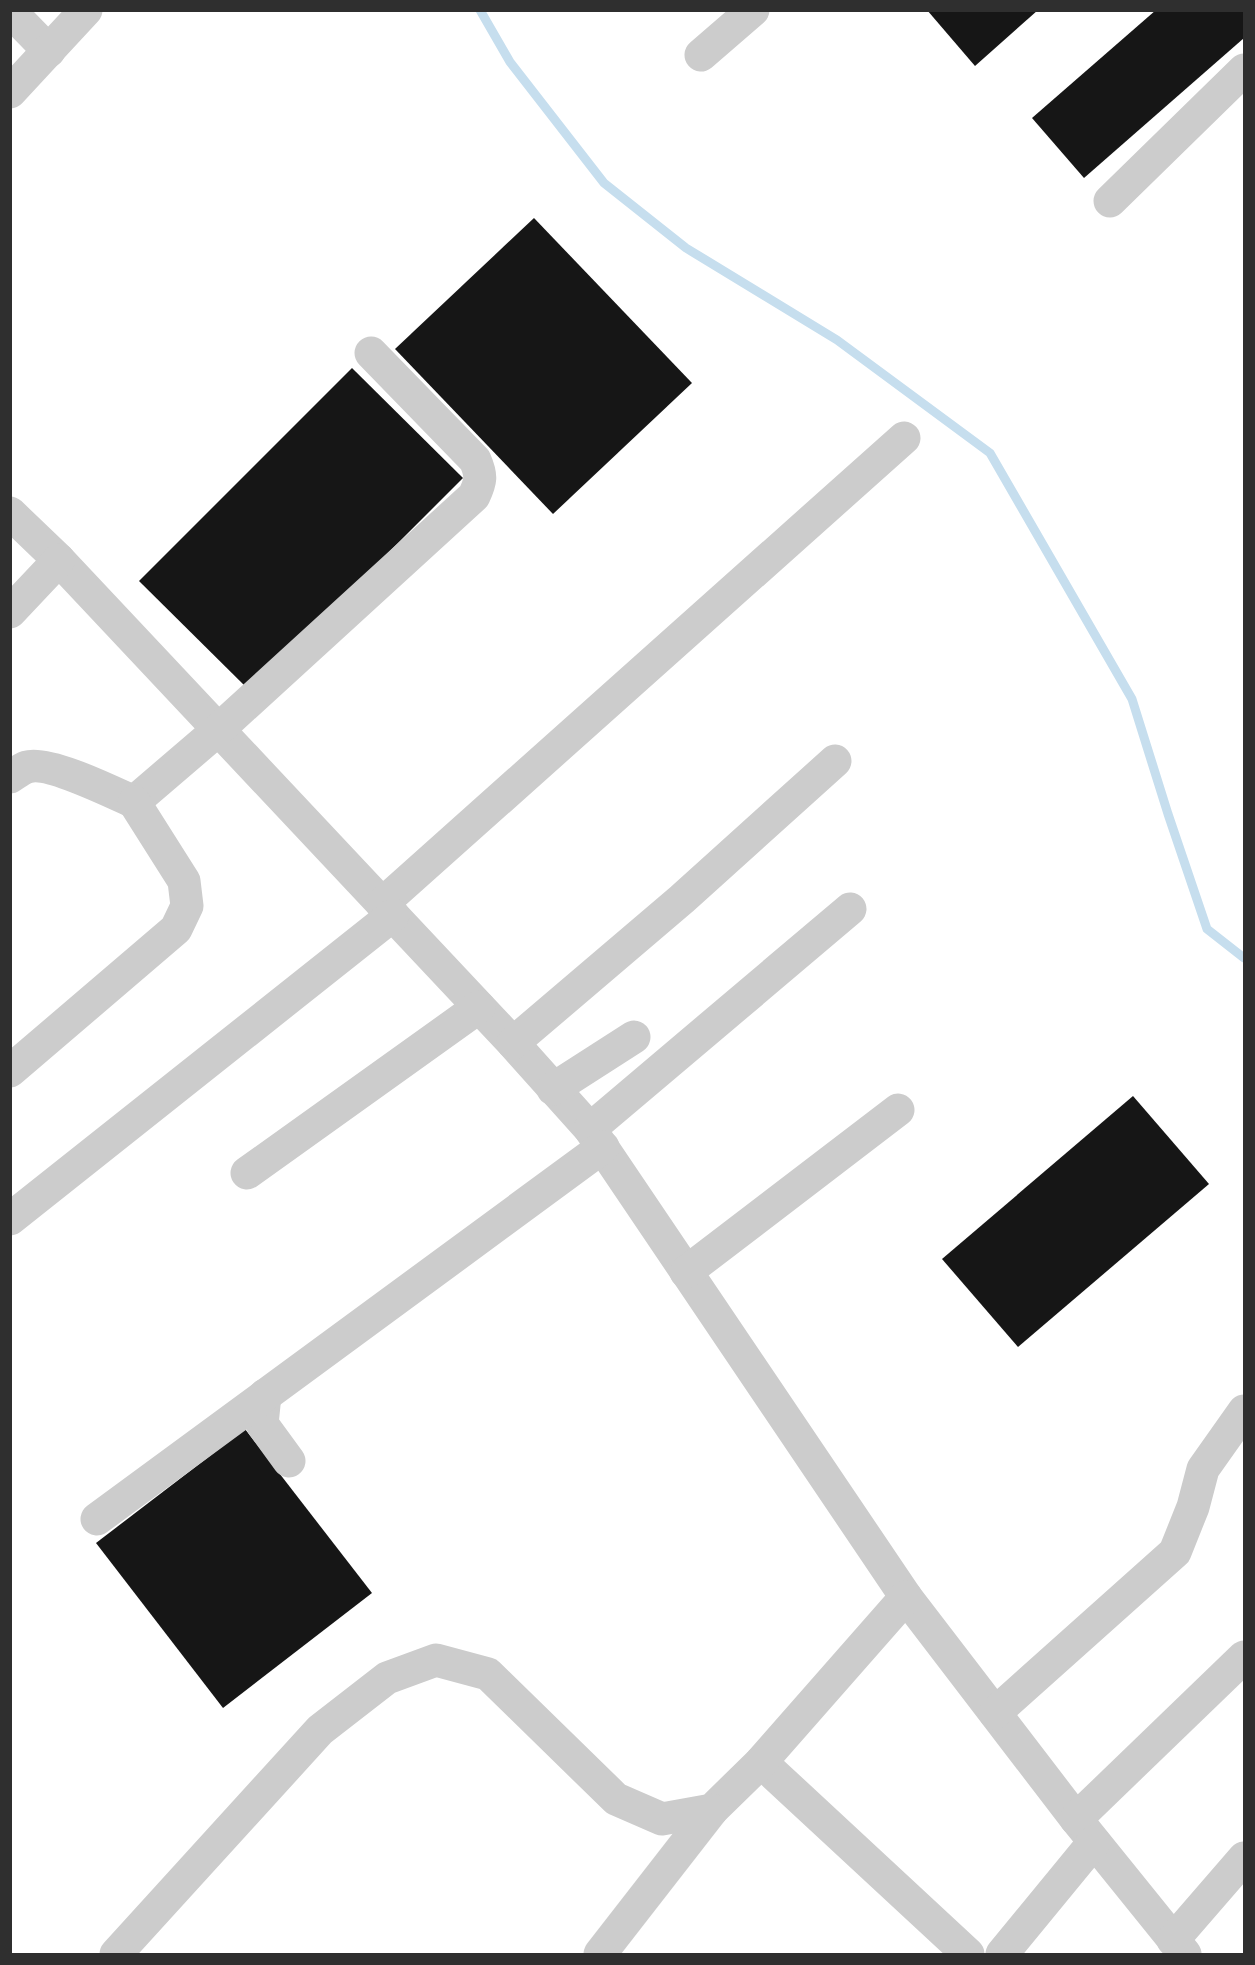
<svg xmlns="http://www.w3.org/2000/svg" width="1255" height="1965" font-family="'Noto Sans',sans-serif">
	<rect width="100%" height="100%" fill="#fff"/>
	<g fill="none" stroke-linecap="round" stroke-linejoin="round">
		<path stroke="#c6deee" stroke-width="9" d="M 480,10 L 510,62 L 604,183 L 686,248 L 837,340 L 990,453 L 1132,699 L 1168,814 L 1207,929 L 1244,958"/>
	</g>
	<g fill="#161616">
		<path d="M 927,10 L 1038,10 L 975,66 Z"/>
		<path d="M 1156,10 L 1244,10 L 1244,38 L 1084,178 L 1032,118 Z"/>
		<path d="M 534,218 L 692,383 L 553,514 L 395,349 Z"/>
		<path d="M 352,368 L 463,478 L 250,691 L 139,581 Z"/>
		<path d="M 1133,1096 L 1209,1184 L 1018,1347 L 942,1259 Z"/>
		<path d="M 245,1429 L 372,1593 L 223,1708 L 96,1543 Z"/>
	</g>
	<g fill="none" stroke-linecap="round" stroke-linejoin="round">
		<g stroke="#ccc" stroke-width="33">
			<path d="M 10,11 L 49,51"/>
			<path d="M 701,55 L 753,10"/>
			<path d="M 10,92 L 86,10"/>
			<path d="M 1110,201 L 1244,70"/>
			<path d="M 10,513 L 59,560 L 513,1043 L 590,1129 L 906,1597 L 1076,1819 L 1185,1954"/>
			<path d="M 10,612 L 59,560"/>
			<path d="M 10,777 C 15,774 21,769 27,767 C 47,760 112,792 134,802 L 218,730 L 474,496 C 481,481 482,476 475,460 L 371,353"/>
			<path d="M 382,904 L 904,438"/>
			<path d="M 513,1043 L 682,899 L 835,761"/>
			<path d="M 10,1071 L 176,929 L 187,906 L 184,881 L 134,802"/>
			<path d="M 553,1089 L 634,1037"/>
			<path d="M 590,1129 L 850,909"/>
			<path d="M 247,1173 L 479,1007"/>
			<path d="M 10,1219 L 393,915"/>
			<path d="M 686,1272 L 898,1110"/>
			<path d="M 265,1395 L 262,1424 L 289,1461"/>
			<path d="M 97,1519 L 603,1147"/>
			<path d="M 995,1713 L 1175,1552 L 1193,1507 L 1203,1469 L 1244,1411"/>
			<path d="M 761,1762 L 968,1954"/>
			<path d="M 1076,1819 L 1244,1657"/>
			<path d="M 1173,1940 L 1244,1858"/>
			<path d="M 116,1954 L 320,1730 L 387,1678 L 436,1660 L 488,1674 L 616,1799 L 662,1819 L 712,1810 L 761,1762 L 906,1597"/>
			<path d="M 600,1954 L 712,1810"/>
			<path d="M 1002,1954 L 1094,1842"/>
		</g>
	</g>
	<rect width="1255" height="1965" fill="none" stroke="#2f2f2f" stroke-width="24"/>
</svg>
